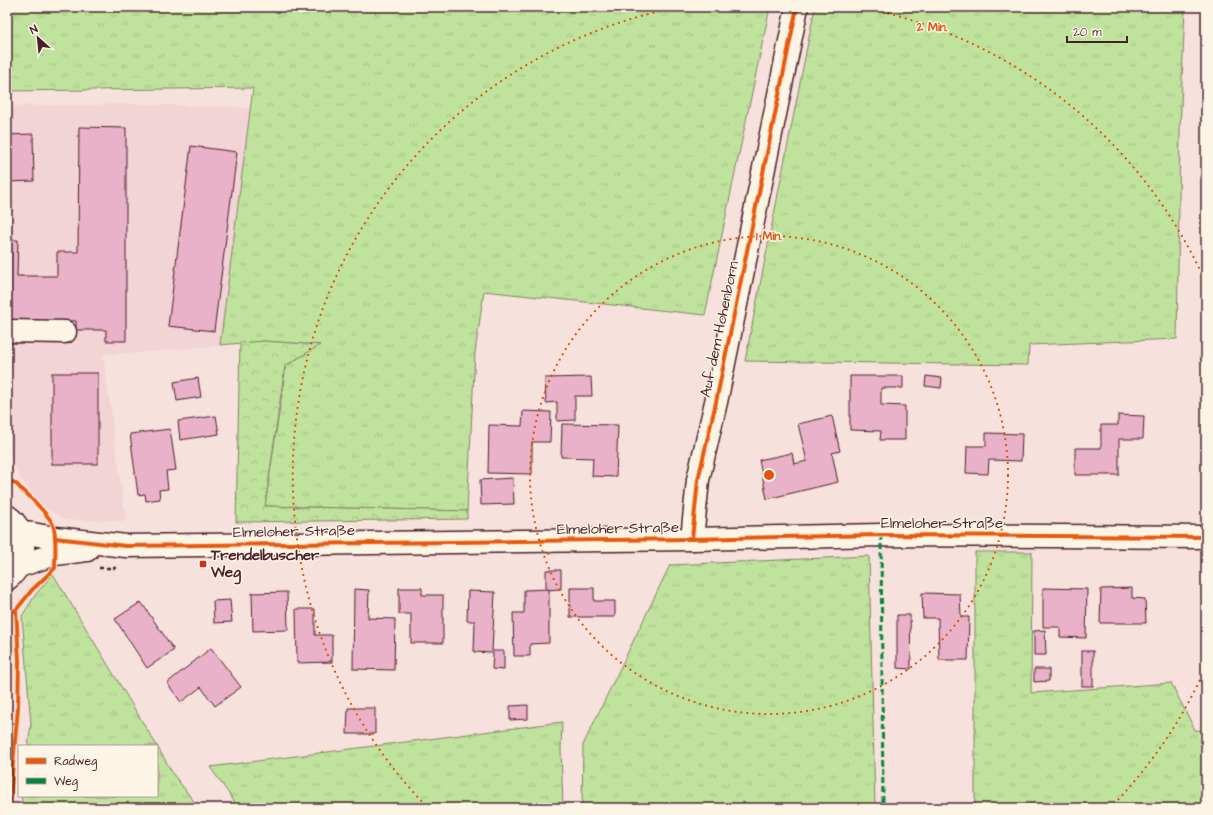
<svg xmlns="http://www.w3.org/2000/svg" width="1213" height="815" font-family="'Architects Daughter',sans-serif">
	<defs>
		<pattern id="grass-tufts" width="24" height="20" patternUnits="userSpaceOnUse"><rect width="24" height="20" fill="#bfe39d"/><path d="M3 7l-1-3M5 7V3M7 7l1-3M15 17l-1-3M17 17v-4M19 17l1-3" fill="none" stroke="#a6c287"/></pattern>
		<pattern id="forest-crowns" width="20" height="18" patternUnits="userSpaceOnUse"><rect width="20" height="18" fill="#bfe39d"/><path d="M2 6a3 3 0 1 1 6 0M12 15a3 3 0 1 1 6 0" fill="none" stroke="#a6c287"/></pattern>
	</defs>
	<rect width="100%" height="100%" fill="#f6e1dc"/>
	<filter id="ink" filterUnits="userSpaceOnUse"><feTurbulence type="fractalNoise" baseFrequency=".025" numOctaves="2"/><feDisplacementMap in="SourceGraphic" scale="8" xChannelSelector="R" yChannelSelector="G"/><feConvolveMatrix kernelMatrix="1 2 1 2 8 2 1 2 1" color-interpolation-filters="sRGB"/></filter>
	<g filter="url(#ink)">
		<path fill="#f2d3d6" d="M 135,104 L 250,108 L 220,345 L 139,353 L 103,354 L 126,521 L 66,520 L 44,507 L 19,477 L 7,445 L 7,106 Z"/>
		<g fill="url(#grass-tufts)" stroke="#848164">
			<path d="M 7,7 L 770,7 L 705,315 L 484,291 L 475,352 L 467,511 L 265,506 L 286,366 L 319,345 L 264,341 L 220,345 L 253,88 L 7,91 Z"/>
			<path d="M 815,7 L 1185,7 L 1180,130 L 1177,339 L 1029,345 L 1028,365 L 745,361 Z"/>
			<path d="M 975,552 L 1032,552 L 1031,693 L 1171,683 L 1195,730 L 1206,731 L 1206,808 L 975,808 Z"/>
			<path d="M 869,556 L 875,808 L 582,808 L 583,745 L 670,565 Z"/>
			<path d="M 53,574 L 157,746 L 28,746 L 31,724 L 22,616 L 36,594 Z"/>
			<path d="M 562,722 L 561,749 L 563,808 L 239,808 L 210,767 Z"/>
			<path d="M 157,746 L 173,774 L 199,808 L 21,808 L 22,796 L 157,796 Z"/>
		</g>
		<path fill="url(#forest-crowns)" stroke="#848164" d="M 264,341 L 320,345 L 285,366 L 265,506 L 467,511 L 467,519 L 236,522 L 240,343 Z"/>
		<g fill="#e9b2c8" stroke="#4a1f2b">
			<path d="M 79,127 L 126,128 L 126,341 L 106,341 L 106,330 L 76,330 L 76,321 L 7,321 L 7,240 L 18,240 L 17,276 L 57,276 L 57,252 L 78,252 Z"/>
			<path d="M 33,134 L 34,181 L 7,182 L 7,135 Z"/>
			<path d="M 191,146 L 237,152 L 214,331 L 168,326 Z"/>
			<rect x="52" y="373" width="46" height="91"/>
			<path d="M 850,376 L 903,376 L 903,388 L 881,388 L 881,405 L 905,406 L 905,440 L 880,440 L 881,431 L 850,430 Z"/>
			<path d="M 926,376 L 942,378 L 941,388 L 925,386 Z"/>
			<path d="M 591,377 L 592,396 L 575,396 L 575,420 L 557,421 L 557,402 L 546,403 L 545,378 Z"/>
			<path d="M 198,378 L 201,397 L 177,401 L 174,382 Z"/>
			<path d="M 523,411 L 551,412 L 550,442 L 532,442 L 532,474 L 488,473 L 489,425 L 522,426 Z"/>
			<path d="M 1118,415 L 1144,416 L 1143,439 L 1119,439 L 1119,475 L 1075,475 L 1075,448 L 1101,448 L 1101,425 L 1118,425 Z"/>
			<path d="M 216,416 L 219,434 L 180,440 L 178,421 Z"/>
			<path d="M 832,416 L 840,451 L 832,453 L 838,482 L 767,499 L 759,460 L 792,453 L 794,464 L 807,461 L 798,424 Z"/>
			<path d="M 562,424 L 618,425 L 616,477 L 592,476 L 593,458 L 561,457 Z"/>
			<path d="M 170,429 L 176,470 L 166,471 L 168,489 L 159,490 L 160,499 L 146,501 L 145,494 L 138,495 L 130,434 Z"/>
			<path d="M 986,433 L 1022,434 L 1021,461 L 989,460 L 988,474 L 966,473 L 967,446 L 986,446 Z"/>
			<path d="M 513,478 L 514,504 L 481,505 L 480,480 Z"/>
			<path d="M 546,570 L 561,570 L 561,589 L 546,590 Z"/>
			<path d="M 399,588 L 422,588 L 422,595 L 443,595 L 443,643 L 411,643 L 411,614 L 399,614 Z"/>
			<path d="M 570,588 L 594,588 L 594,601 L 615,601 L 615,617 L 570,617 Z"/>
			<path d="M 1043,588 L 1087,589 L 1086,638 L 1060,637 L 1060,627 L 1043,627 Z"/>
			<path d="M 1132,588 L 1132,598 L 1145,599 L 1146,623 L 1100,623 L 1101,589 Z"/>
			<path d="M 354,589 L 369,590 L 368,618 L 395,619 L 394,670 L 353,669 Z"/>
			<path d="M 549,589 L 549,643 L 530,644 L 530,656 L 514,656 L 513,613 L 524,613 L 524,590 Z"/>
			<path d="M 468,591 L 495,592 L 492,651 L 504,651 L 504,670 L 492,669 L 493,653 L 474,652 L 475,621 L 467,621 Z"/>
			<path d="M 287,592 L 288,630 L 253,631 L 252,593 Z"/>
			<path d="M 922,593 L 960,594 L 961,617 L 969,617 L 968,660 L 939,660 L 938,618 L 923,618 Z"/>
			<path d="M 230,600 L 232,622 L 214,623 L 213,601 Z"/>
			<path d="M 141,602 L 174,650 L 147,668 L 115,619 Z"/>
			<path d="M 296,609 L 315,609 L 315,635 L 332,635 L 332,662 L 297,663 Z"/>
			<path d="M 897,615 L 910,615 L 911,669 L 897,668 Z"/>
			<path d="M 1045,630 L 1046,655 L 1034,655 L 1034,631 Z"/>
			<path d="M 211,648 L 241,687 L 215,706 L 201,687 L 181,702 L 167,683 Z"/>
			<rect x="1082" y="651" width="11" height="35"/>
			<path d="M 1034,669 L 1049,669 L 1049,681 L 1034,682 Z"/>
			<path d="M 528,705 L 528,719 L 510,720 L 510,706 Z"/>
			<path d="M 348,708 L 375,708 L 375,734 L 347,734 Z"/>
		</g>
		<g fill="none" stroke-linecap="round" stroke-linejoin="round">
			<g stroke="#4a1f2b" stroke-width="25">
				<g id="minor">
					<path d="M 7,331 L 65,332"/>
					<path d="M 7,516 C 29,531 28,563 7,579"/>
					<path d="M 21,532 L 55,538 L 126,546 L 692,539 L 881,535 L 1206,537"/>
					<path d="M 692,539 L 698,480 L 716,402 L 797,7"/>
					<path d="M 19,566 L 55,554 L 87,550"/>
				</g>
			</g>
			<path stroke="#4a1f2b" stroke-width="2.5" stroke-dasharray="4 3" stroke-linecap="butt" d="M 99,568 L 116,568"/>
			<use href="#minor" stroke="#fcf5e5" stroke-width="22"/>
			<g stroke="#00873e" stroke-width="3" stroke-dasharray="6 3" stroke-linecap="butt">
				<path d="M 7,461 L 10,480"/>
				<path d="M 881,535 L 883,808"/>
			</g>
			<g stroke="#fcf5e5" stroke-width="6">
				<g id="cycleway">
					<path d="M 7,480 C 12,481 17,484 20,488 C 27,493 51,518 53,525 C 57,536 55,556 55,568 L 32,590 L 16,610 L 7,613"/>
					<path d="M 55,538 L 126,546 L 692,539 L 881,535 L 1206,537"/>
					<path d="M 692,539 L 698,480 L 716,402 L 797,7"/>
					<path d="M 9,808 L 18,708 L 19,660 L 16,610"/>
				</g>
			</g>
			<use href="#cycleway" stroke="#e8590c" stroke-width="4"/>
		</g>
	</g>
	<g fill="none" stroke="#e0560e" stroke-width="2" stroke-dasharray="2 4">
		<circle cx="769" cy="475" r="239"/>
		<path d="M1205 669A477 477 0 0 1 1112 806M426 806A477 477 0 0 1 674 8M864 8A477 477 0 0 1 1205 281"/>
	</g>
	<rect fill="#c8321e" stroke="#fcf5e5" stroke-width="1.5" x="199" y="560" width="8" height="8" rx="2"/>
	<g text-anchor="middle" stroke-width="3" stroke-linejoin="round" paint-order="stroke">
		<g font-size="15" fill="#4a1f2b" stroke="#fcf5e5">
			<text transform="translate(719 329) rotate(-78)" y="5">Auf dem Hohenborn</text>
			<text x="942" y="528">Elmeloher Straße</text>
			<text transform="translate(618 528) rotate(-1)" y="5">Elmeloher Straße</text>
			<text transform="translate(294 531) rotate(-1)" y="5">Elmeloher Straße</text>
		</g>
		<g font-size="15" font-weight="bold" fill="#4a1f2b" stroke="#fcf5e5" text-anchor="start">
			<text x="211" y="560">Trendelbuscher<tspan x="211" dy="17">Weg</tspan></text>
		</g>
	</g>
	<circle cx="769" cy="475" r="6" fill="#e0560e" stroke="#fcf5e5" stroke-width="2"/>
	<g font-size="12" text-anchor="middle" font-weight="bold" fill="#e0560e" stroke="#fcf5e5" stroke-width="3" stroke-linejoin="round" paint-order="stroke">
		<text x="932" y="31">2 Min.</text>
		<text x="769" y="240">1 Min.</text>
	</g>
	<rect width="1213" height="815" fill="none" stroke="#fcf5e5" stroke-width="24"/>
	<rect x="12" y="12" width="1189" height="791" fill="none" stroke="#4a1f2b" stroke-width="1.5" filter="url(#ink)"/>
	<rect x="18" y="745" width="140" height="52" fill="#fcf5e5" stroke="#b59f9b"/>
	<rect x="26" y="758" width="20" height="6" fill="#e8590c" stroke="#b59f9b"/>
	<text x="54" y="765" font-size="12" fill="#4a1f2b">Radweg</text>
	<rect x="26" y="778" width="20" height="6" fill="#00873e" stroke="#b59f9b"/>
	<text x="54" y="785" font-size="12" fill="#4a1f2b">Weg</text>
	<g transform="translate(38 38) rotate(333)" stroke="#fcf5e5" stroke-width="3" paint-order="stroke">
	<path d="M0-3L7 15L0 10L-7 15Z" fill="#4a1f2b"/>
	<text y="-6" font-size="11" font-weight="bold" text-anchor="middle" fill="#4a1f2b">N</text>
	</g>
	<path d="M1067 36v6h60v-6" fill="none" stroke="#4a1f2b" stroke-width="2"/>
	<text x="1073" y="36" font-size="12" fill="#4a1f2b" stroke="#fcf5e5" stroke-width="3" paint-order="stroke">20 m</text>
</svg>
